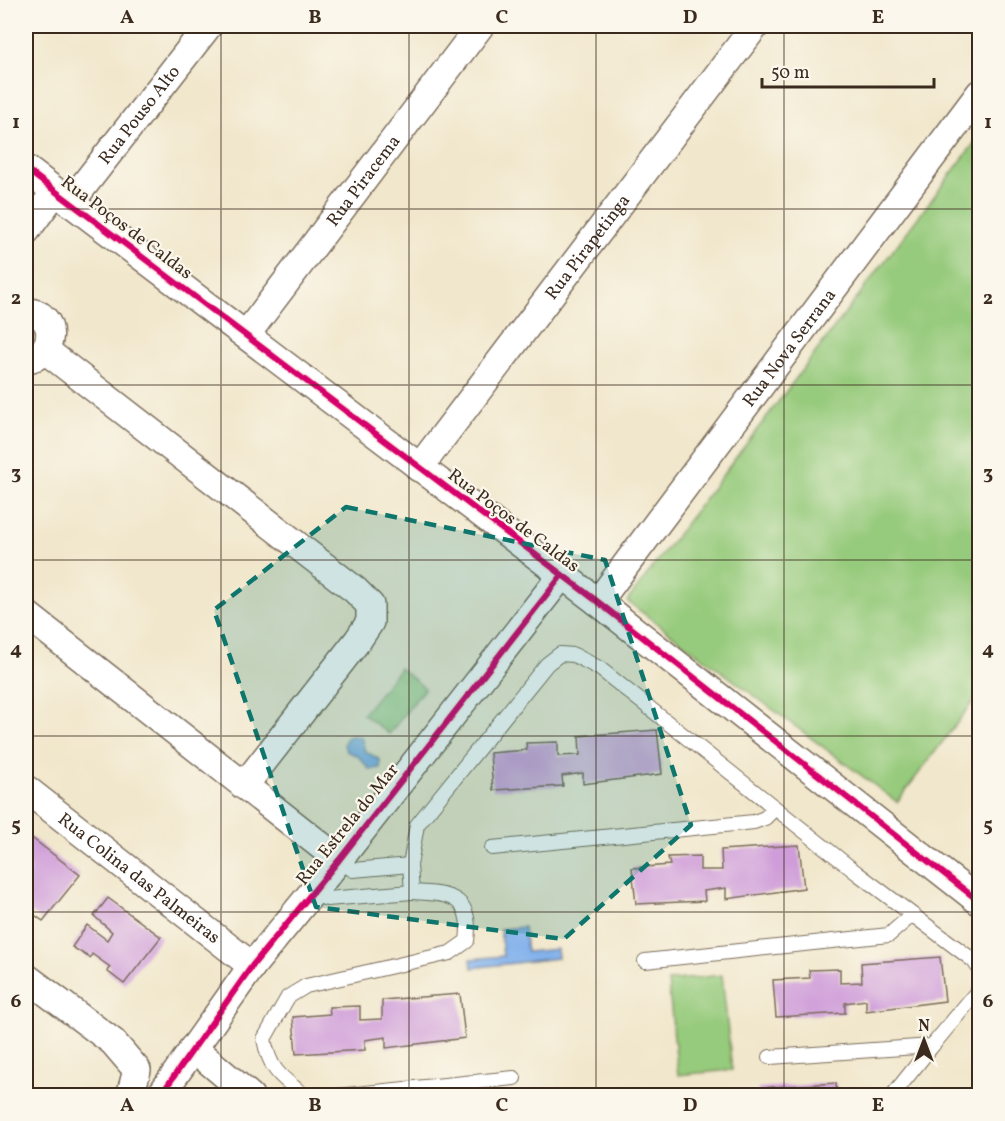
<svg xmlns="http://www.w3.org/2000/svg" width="1005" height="1121" font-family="Vollkorn,serif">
	<rect width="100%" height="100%" fill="#fbf7ec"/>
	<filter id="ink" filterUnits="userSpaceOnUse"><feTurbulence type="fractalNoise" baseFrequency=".0167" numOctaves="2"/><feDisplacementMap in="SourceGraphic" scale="12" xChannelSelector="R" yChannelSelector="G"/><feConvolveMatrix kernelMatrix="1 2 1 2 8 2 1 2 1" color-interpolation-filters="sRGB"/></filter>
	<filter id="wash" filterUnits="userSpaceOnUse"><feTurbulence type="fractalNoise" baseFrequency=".008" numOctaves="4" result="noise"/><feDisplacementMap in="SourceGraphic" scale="24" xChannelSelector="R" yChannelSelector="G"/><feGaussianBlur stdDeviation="1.35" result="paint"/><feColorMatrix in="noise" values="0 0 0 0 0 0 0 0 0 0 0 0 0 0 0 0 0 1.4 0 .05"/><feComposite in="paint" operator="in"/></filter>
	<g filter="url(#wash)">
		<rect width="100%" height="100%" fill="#f1e7cc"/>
		<g fill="#96ca7b" stroke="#687a4c" stroke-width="1.5">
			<path d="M 979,137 L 979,694 L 897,802 L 627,601 Z"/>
			<path d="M 400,668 L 425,688 L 389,734 L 363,714 Z"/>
			<path d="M 722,975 L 732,1070 L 678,1075 L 668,981 Z"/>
		</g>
		<g fill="#80b0eb" stroke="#5e6d84" stroke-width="1.5">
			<path d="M 353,736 L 361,737 L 365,751 L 380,760 L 380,768 L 370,770 L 358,756 L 346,751 L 344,744 L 347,737 Z"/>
			<path d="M 524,927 L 527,952 L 557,949 L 558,958 L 472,968 L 471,959 L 503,956 L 500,929 Z"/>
		</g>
		<g id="blocks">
			<g fill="#cf9dd9">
				<path d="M 657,730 L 662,774 L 583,784 L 583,773 L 562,776 L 563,786 L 493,790 L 490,753 L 527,750 L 526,743 L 558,742 L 558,756 L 580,755 L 579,736 Z"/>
				<path d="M 28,835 L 80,875 L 43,921 L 26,909 L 29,904 L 26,901 L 26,876 L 31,869 L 26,864 Z"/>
				<path d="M 799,845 L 804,888 L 726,899 L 726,888 L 704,891 L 705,901 L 636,904 L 632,868 L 670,865 L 668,857 L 700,856 L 700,870 L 722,870 L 721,850 Z"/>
				<path d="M 108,898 L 161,937 L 124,984 L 107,971 L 110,967 L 92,954 L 90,958 L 72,947 L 87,925 L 107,940 L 112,932 L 94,916 Z"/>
				<path d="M 940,957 L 945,1001 L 866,1011 L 866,1000 L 845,1003 L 845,1013 L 776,1017 L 773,980 L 810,978 L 809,970 L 840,969 L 840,983 L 862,982 L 861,963 Z"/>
				<path d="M 460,994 L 465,1038 L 386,1048 L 386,1037 L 365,1040 L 365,1050 L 296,1054 L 293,1017 L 330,1014 L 329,1007 L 360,1006 L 360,1020 L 382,1019 L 382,1000 Z"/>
				<path d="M 836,1083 L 837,1096 L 758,1096 L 758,1088 Z"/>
			</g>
		</g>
	</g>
	<g filter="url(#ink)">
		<use href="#blocks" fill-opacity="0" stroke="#7b6c5b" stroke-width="1.5"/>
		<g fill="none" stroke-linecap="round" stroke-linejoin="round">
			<g stroke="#7b6c5b" stroke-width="16">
				<g id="service">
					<path d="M 492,848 L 754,822 L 765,818 L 775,808"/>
					<path d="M 339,860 L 353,870 L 410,865"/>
					<path d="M 311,893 L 327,899 L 412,892 L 410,865 L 417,825 L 547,664 L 560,654 L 574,655 L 599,668 L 857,873 L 974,961 L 980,970"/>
					<path d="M 645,961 L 889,935 L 912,915"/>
					<path d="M 770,1057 L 932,1046 L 980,988"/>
					<path d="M 305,1096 C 281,1077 270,1071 264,1039 L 288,997 L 306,986 L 450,953 L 467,941 C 473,896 451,894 412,892"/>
					<path d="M 336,1096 L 514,1078"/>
					<path d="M 892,1096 L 932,1046"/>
				</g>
			</g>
			<g stroke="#7b6c5b" stroke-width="30">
				<g id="minor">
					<path d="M 26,169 L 598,602 L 980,902"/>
					<path id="s1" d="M 70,203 L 208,26"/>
					<path d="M 26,231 L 55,192"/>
					<path d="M 26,312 C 58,311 57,357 26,359"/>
					<path id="s2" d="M 246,335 L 480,26"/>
					<path d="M 45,350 L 355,590 L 370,605 L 370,622 L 358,640 L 244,786"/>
					<path id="s3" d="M 419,468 L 755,26"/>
					<path id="s4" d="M 598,602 L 980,93"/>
					<path d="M 26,614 L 339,860"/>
					<path id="s5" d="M 26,789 L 252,966"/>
					<path d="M 26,977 L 113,1042 L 137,1070 L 130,1096"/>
					<path d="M 193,1048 L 250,1096"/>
					<path d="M 160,1096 L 252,966 L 339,860 L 562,575"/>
				</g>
			</g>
			<use href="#service" stroke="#fff" stroke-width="14"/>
			<use href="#minor" stroke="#fff" stroke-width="27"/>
			<g stroke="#fbf7ec" stroke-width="10">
				<g id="cycleway">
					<path d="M 26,169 L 598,602 L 980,902"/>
					<path d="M 160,1096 L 252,966 L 339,860 L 562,575"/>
				</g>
			</g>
			<use href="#cycleway" stroke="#d6006c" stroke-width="6"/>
		</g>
	</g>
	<path fill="#0f766e" fill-opacity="0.2" stroke="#0f766e" stroke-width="4.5" stroke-dasharray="12 8" stroke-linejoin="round" d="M 346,507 L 605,560 L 691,825 L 564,939 L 316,907 L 214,610 Z"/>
	<path fill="none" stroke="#3b2a1e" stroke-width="1.5" stroke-opacity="0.55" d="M 221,26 L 221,1096M 409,26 L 409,1096M 596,26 L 596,1096M 784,26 L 784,1096M 26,209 L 980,209M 26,385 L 980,385M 26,560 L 980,560M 26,736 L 980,736M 26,912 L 980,912"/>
	<g text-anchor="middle" stroke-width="4.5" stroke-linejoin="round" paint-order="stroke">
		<g font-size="18" fill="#3b2a1e" stroke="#fbf7ec">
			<text dy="6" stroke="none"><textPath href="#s1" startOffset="112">Rua Pouso Alto</textPath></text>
			<text dy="6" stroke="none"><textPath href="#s2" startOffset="194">Rua Piracema</textPath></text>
			<text transform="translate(127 227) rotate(37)" y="6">Rua Poços de Caldas</text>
			<text dy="6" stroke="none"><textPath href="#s3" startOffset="278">Rua Pirapetinga</textPath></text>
			<text dy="6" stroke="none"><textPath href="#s4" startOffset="318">Rua Nova Serrana</textPath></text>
			<text transform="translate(514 520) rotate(37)" y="6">Rua Poços de Caldas</text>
			<text transform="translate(347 824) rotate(-51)" y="6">Rua Estrela do Mar</text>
			<text dy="6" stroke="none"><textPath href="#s5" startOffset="144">Rua Colina das Palmeiras</textPath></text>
		</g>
	</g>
	<rect width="1005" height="1121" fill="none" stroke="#fbf7ec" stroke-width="66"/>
	<g transform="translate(924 1040)" stroke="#fbf7ec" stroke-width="4.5" paint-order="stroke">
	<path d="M0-4.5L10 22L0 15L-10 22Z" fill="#3b2a1e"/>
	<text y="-9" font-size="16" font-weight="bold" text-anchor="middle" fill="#3b2a1e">N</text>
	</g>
	<path d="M762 78v9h172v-9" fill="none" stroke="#3b2a1e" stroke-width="3"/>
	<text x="771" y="78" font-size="18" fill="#3b2a1e" stroke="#fbf7ec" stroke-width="4.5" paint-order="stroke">50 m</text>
	<rect x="33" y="33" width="939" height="1055" fill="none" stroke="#3b2a1e" stroke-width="2"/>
	<g font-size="20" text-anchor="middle" font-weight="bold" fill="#3b2a1e">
		<text x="127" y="23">A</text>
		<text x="315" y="23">B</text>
		<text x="502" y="23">C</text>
		<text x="690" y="23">D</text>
		<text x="878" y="23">E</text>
		<text x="16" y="128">1</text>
		<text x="988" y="128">1</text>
		<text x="16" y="304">2</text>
		<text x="988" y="304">2</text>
		<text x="16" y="479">3</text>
		<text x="988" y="479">3</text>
		<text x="16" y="655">4</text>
		<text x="988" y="655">4</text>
		<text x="16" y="831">5</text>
		<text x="988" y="831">5</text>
		<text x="16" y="1007">6</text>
		<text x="988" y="1007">6</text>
		<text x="127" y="1111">A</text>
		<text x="315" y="1111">B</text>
		<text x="502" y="1111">C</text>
		<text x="690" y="1111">D</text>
		<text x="878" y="1111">E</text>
	</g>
</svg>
